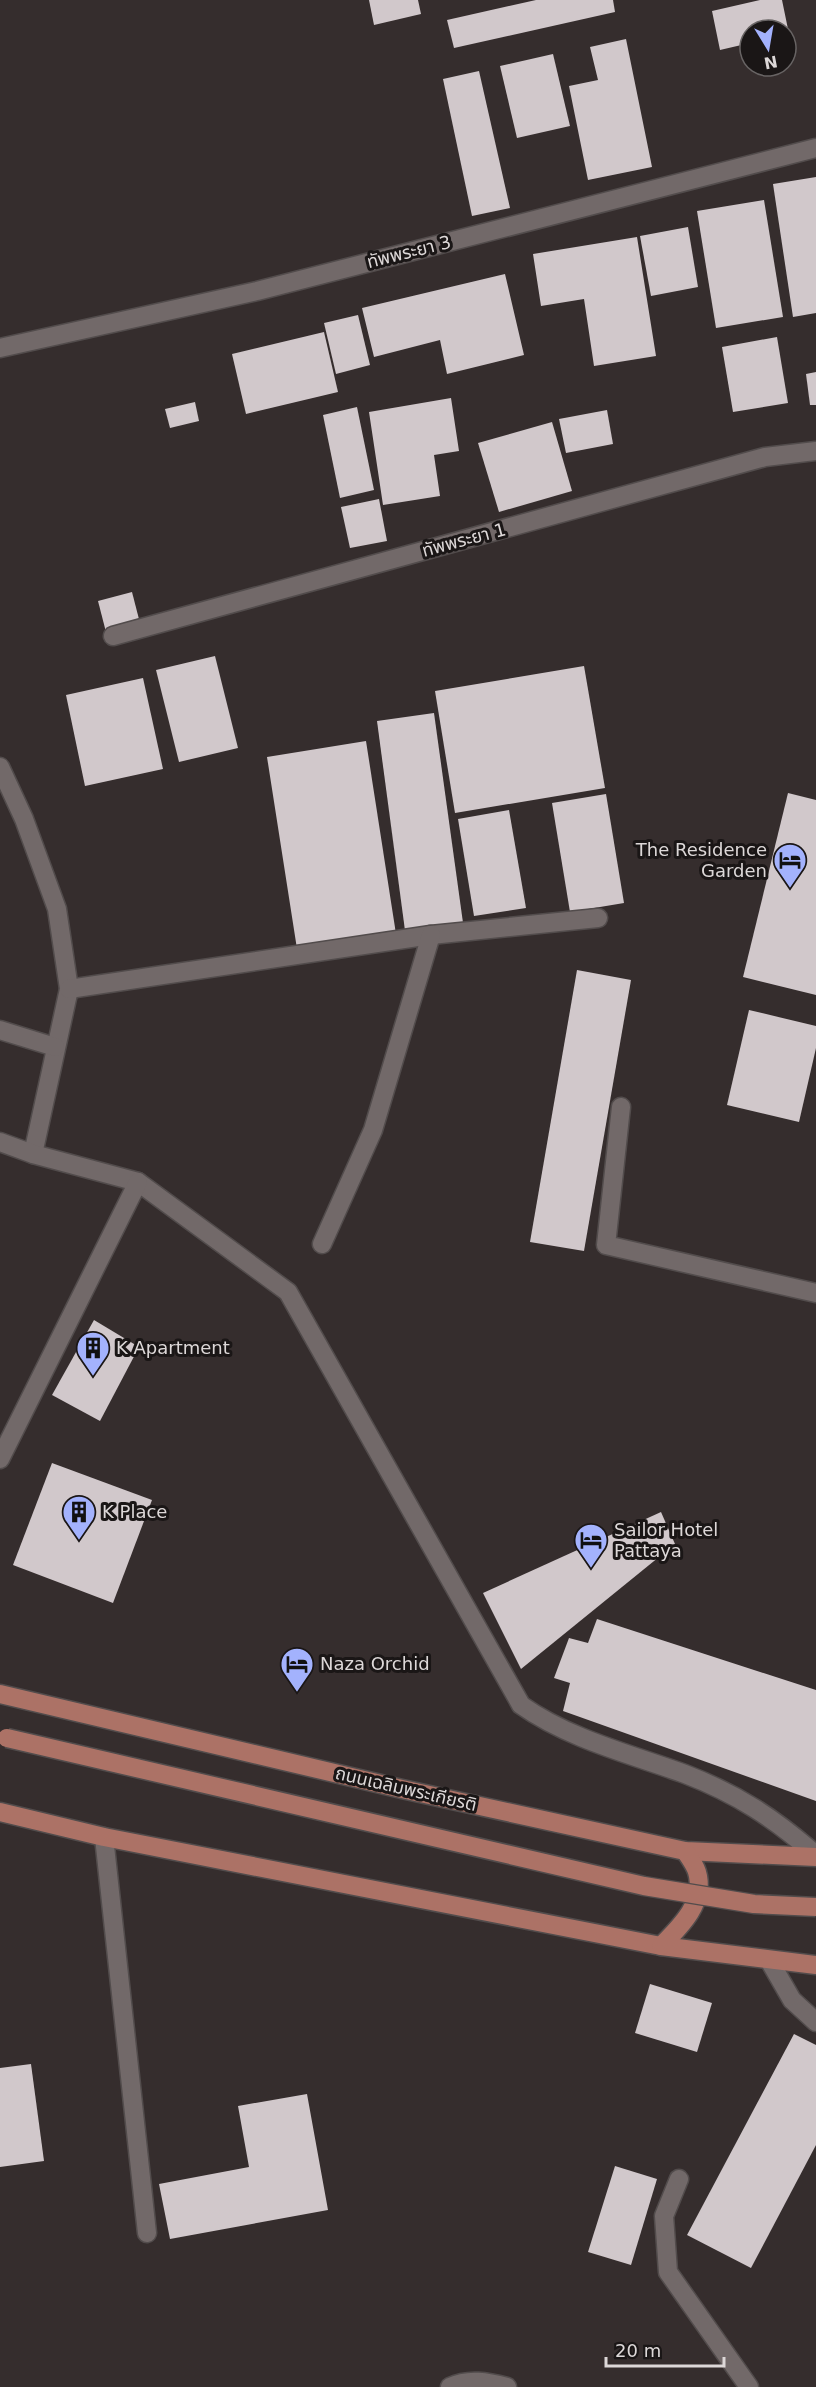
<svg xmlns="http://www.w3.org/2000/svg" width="816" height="2387" font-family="'DejaVu Sans','Noto Sans Thai',sans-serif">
	<rect width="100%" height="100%" fill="#352d2d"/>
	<g fill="#d1c8cb">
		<path d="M 369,0 L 418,0 L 421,14 L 374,25 Z"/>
		<path d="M 536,0 L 613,0 L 615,12 L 454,48 L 447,20 Z"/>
		<path d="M 760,0 L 782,0 L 789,34 L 786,35 L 786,30 L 750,30 L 750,43 L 720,50 L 712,11 Z"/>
		<path d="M 626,39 L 652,167 L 588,180 L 569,86 L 598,80 L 590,47 Z"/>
		<path d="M 553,54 L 570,126 L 517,138 L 500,66 Z"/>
		<path d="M 479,71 L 510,208 L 472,216 L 443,79 Z"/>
		<path d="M 816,177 L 816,313 L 793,317 L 773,184 Z"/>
		<path d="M 764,200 L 783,317 L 716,328 L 697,211 Z"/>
		<path d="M 688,227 L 698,287 L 651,296 L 640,236 Z"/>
		<path d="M 637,237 L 656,356 L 594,366 L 584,299 L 541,306 L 533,254 Z"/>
		<path d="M 505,274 L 524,355 L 447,374 L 440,340 L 374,357 L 362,308 Z"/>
		<path d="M 358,315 L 370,365 L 336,374 L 324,323 Z"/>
		<path d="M 324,332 L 338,392 L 246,414 L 232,354 Z"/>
		<path d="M 777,337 L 788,403 L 733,412 L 722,347 Z"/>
		<path d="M 816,372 L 816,405 L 810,405 L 806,374 Z"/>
		<path d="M 451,398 L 459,451 L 434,455 L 440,496 L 383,505 L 369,412 Z"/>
		<path d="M 195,402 L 199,421 L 170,428 L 165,409 Z"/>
		<path d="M 357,407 L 374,490 L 340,498 L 323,415 Z"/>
		<path d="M 607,410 L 613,444 L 566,453 L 559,419 Z"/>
		<path d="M 552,422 L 572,491 L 499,512 L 478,443 Z"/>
		<path d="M 379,499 L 387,541 L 350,548 L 341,507 Z"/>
		<path d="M 132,592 L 141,627 L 107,636 L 98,601 Z"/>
		<path d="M 215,656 L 238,748 L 179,762 L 156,670 Z"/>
		<path d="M 584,666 L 605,788 L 455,813 L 435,691 Z"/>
		<path d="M 143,678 L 163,769 L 85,786 L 66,695 Z"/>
		<path d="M 434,713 L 464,930 L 406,938 L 377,721 Z"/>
		<path d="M 366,741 L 396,934 L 297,949 L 267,757 Z"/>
		<path d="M 788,793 L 816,800 L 816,995 L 743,977 Z"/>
		<path d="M 606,794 L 624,903 L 570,912 L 552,803 Z"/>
		<path d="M 509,810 L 526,908 L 474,916 L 458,819 Z"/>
		<path d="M 577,970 L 631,980 L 584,1251 L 530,1242 Z"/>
		<path d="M 749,1010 L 816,1026 L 816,1048 L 799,1122 L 727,1105 Z"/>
		<path d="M 94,1320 L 139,1347 L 100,1421 L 52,1395 Z"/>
		<path d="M 52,1463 L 152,1500 L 113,1603 L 13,1565 Z"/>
		<path d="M 661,1512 L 675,1544 L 521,1669 L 483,1593 Z"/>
		<path d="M 597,1619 L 816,1690 L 816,1801 L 563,1711 L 570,1683 L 554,1678 L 569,1638 L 588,1643 Z"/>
		<path d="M 650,1984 L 712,2003 L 697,2052 L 635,2033 Z"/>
		<path d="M 794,2034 L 816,2045 L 816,2145 L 751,2268 L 687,2235 Z"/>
		<path d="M 31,2064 L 44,2161 L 0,2167 L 0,2068 Z"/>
		<path d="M 307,2094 L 328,2210 L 170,2239 L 159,2184 L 249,2167 L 238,2106 Z"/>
		<path d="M 615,2166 L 657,2179 L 631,2265 L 588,2252 Z"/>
	</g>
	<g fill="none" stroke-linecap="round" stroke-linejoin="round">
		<g stroke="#524c4c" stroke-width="21">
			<g id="minor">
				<path d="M 0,348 L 257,291 L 816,148"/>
				<path d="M 113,636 L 765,457 L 816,451"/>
				<path d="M 0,767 L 24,819 L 57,909 L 69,989 L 33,1154"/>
				<path d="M 69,989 L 431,935 L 598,918"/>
				<path d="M 0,1030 L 55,1047"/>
				<path d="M 621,1107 L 606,1245 L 816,1293"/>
				<path d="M 0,1142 L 33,1154 L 138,1182 L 288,1292 L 521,1705 C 569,1739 630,1754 685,1774 C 737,1794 774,1818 816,1855"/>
				<path d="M 322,1244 L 373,1130 L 431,935"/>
				<path d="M 0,1459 L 138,1182"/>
				<path d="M 104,1837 L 147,2233"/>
				<path d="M 769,1960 L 792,2000 L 816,2022"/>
				<path d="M 679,2179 L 664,2216 L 668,2272 L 749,2387"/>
				<path d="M 450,2387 C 469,2378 488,2382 507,2387"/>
			</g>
		</g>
		<g stroke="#524c4c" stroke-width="21">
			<g id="major">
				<path d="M 0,1694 L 402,1789 L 685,1851 L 816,1857"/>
				<path d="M 0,1812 L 104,1837 L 661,1946 L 816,1965"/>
				<path d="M 661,1946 C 680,1927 706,1902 697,1872 C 695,1865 689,1857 685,1851"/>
			</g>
		</g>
		<use href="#minor" stroke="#726969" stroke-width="18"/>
		<use href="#major" stroke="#ac7266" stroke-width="18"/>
		<g stroke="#524c4c" stroke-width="21" stroke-linecap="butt">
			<path id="major-bridge" d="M 7,1738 L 644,1886 L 754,1904 L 816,1907"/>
		</g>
		<use href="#major-bridge" stroke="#ac7266" stroke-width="18"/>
	</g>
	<defs>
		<g id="hotel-pin" transform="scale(1.725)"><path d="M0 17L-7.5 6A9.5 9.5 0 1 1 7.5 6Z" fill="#a3b2fd" stroke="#1a1616"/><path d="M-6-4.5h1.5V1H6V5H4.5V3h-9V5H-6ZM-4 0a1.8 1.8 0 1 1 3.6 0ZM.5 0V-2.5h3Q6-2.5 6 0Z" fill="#111"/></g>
		<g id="building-pin" transform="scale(1.725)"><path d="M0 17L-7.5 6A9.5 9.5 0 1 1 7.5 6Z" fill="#a3b2fd" stroke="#1a1616"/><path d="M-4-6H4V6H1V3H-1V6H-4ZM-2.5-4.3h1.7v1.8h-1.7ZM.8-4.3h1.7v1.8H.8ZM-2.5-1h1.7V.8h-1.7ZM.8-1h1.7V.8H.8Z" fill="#111"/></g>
	</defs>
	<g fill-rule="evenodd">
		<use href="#hotel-pin" x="790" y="860"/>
		<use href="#building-pin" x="93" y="1348"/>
		<use href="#building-pin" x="79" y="1512"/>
		<use href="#hotel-pin" x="591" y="1540"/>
		<use href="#hotel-pin" x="297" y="1664"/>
	</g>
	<g text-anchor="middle" stroke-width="6" stroke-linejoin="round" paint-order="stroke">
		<g font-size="18" fill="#ddd8d8" stroke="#1a1616">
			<text transform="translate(409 252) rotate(-14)" y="6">ทัพพระยา 3</text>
			<text transform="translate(464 540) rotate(-15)" y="6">ทัพพระยา 1</text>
			<text transform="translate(406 1789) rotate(13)" y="6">ถนนเฉลิมพระเกียรติ</text>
		</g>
		<g font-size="18" fill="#ddd8d8" stroke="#1a1616" text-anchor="start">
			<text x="767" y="856" text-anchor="end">The Residence<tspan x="767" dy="21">Garden</tspan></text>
			<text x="116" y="1354">K Apartment</text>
			<text x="102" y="1518">K Place</text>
			<text x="614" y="1536">Sailor Hotel<tspan x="614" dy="21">Pattaya</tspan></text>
			<text x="320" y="1670">Naza Orchid</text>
		</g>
	</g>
	<g transform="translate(768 48) rotate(169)"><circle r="28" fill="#1a1616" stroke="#686464" stroke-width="1.5"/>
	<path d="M0-4.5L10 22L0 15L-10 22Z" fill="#a3b2fd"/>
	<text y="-9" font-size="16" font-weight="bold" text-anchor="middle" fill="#ddd8d8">N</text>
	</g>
	<path d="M606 2357v9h118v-9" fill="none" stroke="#ddd8d8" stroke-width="3"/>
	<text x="615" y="2357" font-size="18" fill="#ddd8d8" stroke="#1a1616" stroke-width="4.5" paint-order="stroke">20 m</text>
</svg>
